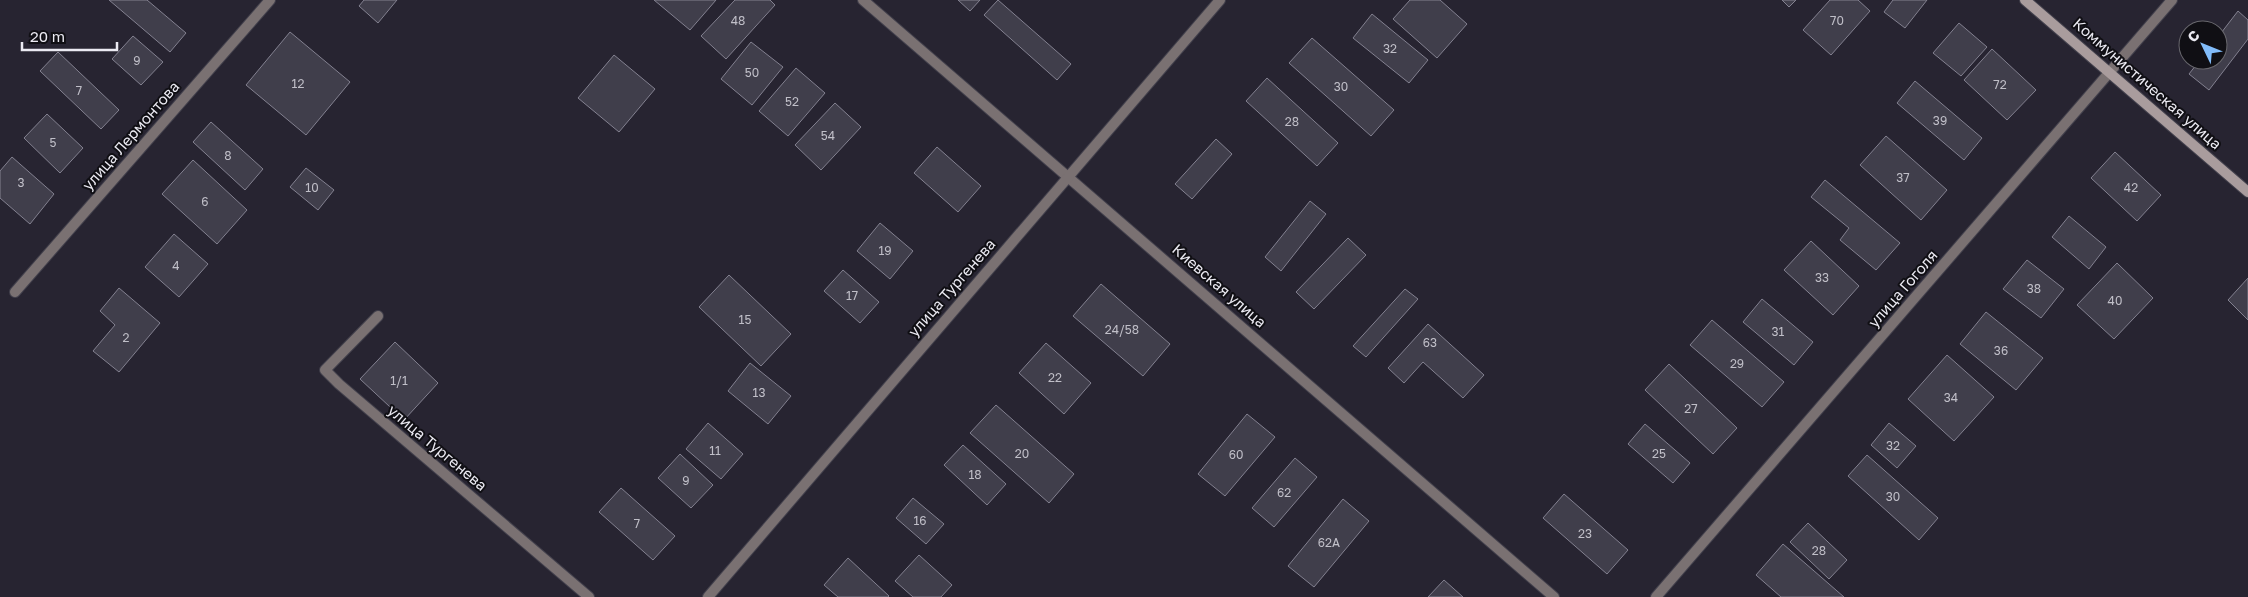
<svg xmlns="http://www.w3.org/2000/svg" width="2248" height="597" font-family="'Golos Text',sans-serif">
	<rect width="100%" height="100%" fill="#272431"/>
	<g fill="#403e4b" stroke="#838190">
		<path d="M 109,0 L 147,0 L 186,33 L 170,52 Z"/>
		<path d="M 364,0 L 397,0 L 378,23 L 359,6 Z"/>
		<path d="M 654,0 L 716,0 L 690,30 Z"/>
		<path d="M 735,0 L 770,0 L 775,5 L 726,59 L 701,36 Z"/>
		<path d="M 958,0 L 980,0 L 970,11 Z"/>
		<path d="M 998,0 L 1071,64 L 1057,80 L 984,15 Z"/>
		<path d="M 1410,0 L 1440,0 L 1467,24 L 1437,58 L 1393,19 Z"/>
		<path d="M 1782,0 L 1796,0 L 1789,7 Z"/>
		<path d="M 1830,0 L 1858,0 L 1870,11 L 1831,55 L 1803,30 Z"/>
		<path d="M 1893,0 L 1927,0 L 1905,28 L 1884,12 Z"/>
		<path d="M 2238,11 L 2248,20 L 2248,39 L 2209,90 L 2189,74 L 2200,60 L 2218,60 L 2218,37 Z"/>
		<path d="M 1372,14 L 1428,60 L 1409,83 L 1353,38 Z"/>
		<path d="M 1959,23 L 1987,47 L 1961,76 L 1933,53 Z"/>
		<path d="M 290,32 L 350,82 L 306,135 L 246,85 Z"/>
		<path d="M 133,36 L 163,62 L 141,85 L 112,59 Z"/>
		<path d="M 1312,38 L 1394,110 L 1371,136 L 1289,63 Z"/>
		<path d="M 751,42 L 783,67 L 752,105 L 721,79 Z"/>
		<path d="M 1992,49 L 2036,90 L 2007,120 L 1964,80 Z"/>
		<path d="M 58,52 L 119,110 L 101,129 L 40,71 Z"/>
		<path d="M 614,55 L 655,89 L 619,132 L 578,98 Z"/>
		<path d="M 796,68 L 825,93 L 788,136 L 759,111 Z"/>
		<path d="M 1267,78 L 1338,143 L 1317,166 L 1246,101 Z"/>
		<path d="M 1915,81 L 1982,138 L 1964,160 L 1897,103 Z"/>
		<path d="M 835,103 L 861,127 L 821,170 L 795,145 Z"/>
		<path d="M 47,114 L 83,148 L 60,173 L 24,138 Z"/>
		<path d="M 211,122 L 263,169 L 245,190 L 193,142 Z"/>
		<path d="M 1886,136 L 1947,190 L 1921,220 L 1860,165 Z"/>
		<path d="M 1216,139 L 1232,154 L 1192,199 L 1175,184 Z"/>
		<path d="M 937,147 L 981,186 L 958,212 L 914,173 Z"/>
		<path d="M 2115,152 L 2161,195 L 2137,221 L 2091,178 Z"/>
		<path d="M 12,157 L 54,194 L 30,224 L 0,198 L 0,171 Z"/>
		<path d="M 193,160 L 247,210 L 217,244 L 162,194 Z"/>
		<path d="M 306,168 L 334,190 L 318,210 L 290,187 Z"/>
		<path d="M 1825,180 L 1900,243 L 1876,270 L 1840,240 L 1849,228 L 1811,197 Z"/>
		<path d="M 1310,201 L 1326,214 L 1281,271 L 1265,257 Z"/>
		<path d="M 2069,216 L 2106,247 L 2089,269 L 2052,237 Z"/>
		<path d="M 880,223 L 913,251 L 890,279 L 857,251 Z"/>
		<path d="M 174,234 L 208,264 L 179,297 L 145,267 Z"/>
		<path d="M 1348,238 L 1366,255 L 1314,309 L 1296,292 Z"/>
		<path d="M 1811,241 L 1859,286 L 1833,315 L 1784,270 Z"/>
		<path d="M 2027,260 L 2064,289 L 2041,318 L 2003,289 Z"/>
		<path d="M 2117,263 L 2153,298 L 2114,339 L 2077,305 Z"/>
		<path d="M 843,270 L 879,302 L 860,323 L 824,291 Z"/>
		<path d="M 729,275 L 791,334 L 761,366 L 699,307 Z"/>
		<path d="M 2248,278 L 2248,320 L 2228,300 Z"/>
		<path d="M 1101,284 L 1170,344 L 1143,376 L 1073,316 Z"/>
		<path d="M 119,288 L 160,323 L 119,372 L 93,351 L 115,325 L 100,311 Z"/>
		<path d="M 1405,289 L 1418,299 L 1366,357 L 1353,346 Z"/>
		<path d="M 1762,299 L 1813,342 L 1794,365 L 1743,322 Z"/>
		<path d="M 1986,312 L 2043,358 L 2016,390 L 1960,344 Z"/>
		<path d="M 1712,320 L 1784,382 L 1762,407 L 1690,345 Z"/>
		<path d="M 1428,324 L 1484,375 L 1463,398 L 1423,362 L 1404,383 L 1388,368 Z"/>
		<path d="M 395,342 L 438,383 L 404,420 L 360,379 Z"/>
		<path d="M 1046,343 L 1091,383 L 1064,414 L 1019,373 Z"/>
		<path d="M 1947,355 L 1994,397 L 1954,441 L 1908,399 Z"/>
		<path d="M 750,363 L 791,396 L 768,424 L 728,391 Z"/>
		<path d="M 1669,364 L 1737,428 L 1713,454 L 1645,390 Z"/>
		<path d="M 996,405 L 1074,474 L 1049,503 L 970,433 Z"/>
		<path d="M 1247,414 L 1275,437 L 1225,496 L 1198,474 Z"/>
		<path d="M 708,423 L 743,454 L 721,479 L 686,449 Z"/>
		<path d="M 1889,423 L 1916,446 L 1897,468 L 1871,445 Z"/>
		<path d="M 1645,424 L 1690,463 L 1673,483 L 1628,444 Z"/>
		<path d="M 963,445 L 1006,484 L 987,505 L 944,465 Z"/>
		<path d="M 680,454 L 713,485 L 691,508 L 658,478 Z"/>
		<path d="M 1867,455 L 1938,518 L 1919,540 L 1848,476 Z"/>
		<path d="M 1295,458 L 1317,477 L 1274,527 L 1252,508 Z"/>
		<path d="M 621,488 L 675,536 L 653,560 L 599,512 Z"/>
		<path d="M 1564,494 L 1628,550 L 1607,574 L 1543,518 Z"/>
		<path d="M 913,498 L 944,524 L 926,544 L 896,518 Z"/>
		<path d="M 1343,499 L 1369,521 L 1314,587 L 1288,566 Z"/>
		<path d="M 1808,523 L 1847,560 L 1829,579 L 1790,542 Z"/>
		<path d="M 1783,544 L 1844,597 L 1781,597 L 1756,575 Z"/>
		<path d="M 919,555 L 952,585 L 941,597 L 913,597 L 895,581 Z"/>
		<path d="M 848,558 L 889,596 L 888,597 L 838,597 L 824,585 Z"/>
		<path d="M 1444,580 L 1463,597 L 1428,597 Z"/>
	</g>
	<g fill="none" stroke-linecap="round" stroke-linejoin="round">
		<g stroke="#42404c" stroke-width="12">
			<g id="street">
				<path d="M 863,0 L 1554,597"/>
				<path d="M 15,292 L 270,0"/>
				<path d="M 378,316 L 325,370 L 339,384 L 589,597"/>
				<path d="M 708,597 L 1220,0"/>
				<path d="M 1656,597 L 2172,0"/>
			</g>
		</g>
		<g stroke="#42404c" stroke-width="12">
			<path id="secondary" d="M 2025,0 L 2248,192"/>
		</g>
		<use href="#street" stroke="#7a7172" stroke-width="10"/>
		<use href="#secondary" stroke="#a99c9d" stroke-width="10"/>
	</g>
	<g text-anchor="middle" stroke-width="4" stroke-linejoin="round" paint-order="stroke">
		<g font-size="12" fill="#c0bfc8">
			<text x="738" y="25">48</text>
			<text x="1837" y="25">70</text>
			<text x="1390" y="53">32</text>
			<text x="137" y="65">9</text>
			<text x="752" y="77">50</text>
			<text x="298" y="88">12</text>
			<text x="2000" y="89">72</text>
			<text x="1341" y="91">30</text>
			<text x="79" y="95">7</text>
			<text x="792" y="106">52</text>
			<text x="1940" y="125">39</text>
			<text x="1292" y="126">28</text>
			<text x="828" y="140">54</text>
			<text x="53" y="147">5</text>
			<text x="228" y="160">8</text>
			<text x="1903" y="182">37</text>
			<text x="21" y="187">3</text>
			<text x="312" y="192">10</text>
			<text x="2131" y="192">42</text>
			<text x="205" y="206">6</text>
			<text x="885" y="255">19</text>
			<text x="176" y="270">4</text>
			<text x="1822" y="282">33</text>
			<text x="2034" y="293">38</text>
			<text x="852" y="300">17</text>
			<text x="2115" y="305">40</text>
			<text x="745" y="324">15</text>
			<text x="1122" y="334">24/58</text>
			<text x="1778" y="336">31</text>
			<text x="126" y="342">2</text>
			<text x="1430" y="347">63</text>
			<text x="2001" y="355">36</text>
			<text x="1737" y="368">29</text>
			<text x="1055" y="382">22</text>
			<text x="399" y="385">1/1</text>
			<text x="759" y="397">13</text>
			<text x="1951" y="402">34</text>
			<text x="1691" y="413">27</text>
			<text x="1893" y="450">32</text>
			<text x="715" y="455">11</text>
			<text x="1022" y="458">20</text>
			<text x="1659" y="458">25</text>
			<text x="1236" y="459">60</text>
			<text x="975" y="479">18</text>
			<text x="686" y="485">9</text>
			<text x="1284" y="497">62</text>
			<text x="1893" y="501">30</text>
			<text x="920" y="525">16</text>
			<text x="637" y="528">7</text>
			<text x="1585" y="538">23</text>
			<text x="1329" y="547">62А</text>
			<text x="1819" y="555">28</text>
		</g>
		<g font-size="15" fill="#ebeaf2" stroke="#100f14">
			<text transform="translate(2147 84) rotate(41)" y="5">Коммунистическая улица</text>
			<text transform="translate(131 136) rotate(-49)" y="5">улица Лермонтова</text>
			<text transform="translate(1219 286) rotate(41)" y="5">Киевская улица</text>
			<text transform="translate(952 288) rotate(-49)" y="5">улица Тургенева</text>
			<text transform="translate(1903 289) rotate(-49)" y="5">улица Гоголя</text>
			<text transform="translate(437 448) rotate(40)" y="5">улица Тургенева</text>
		</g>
	</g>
	<g transform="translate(2203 45) rotate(313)"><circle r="24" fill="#100f14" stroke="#68676d"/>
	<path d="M0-4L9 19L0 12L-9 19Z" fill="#82bcfa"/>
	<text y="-8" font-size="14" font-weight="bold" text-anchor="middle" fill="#ebeaf2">С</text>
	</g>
	<path d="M22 42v8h95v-8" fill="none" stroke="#ebeaf2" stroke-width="2.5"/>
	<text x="30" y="42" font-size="15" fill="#ebeaf2" stroke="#100f14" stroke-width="4" paint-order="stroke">20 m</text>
</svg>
